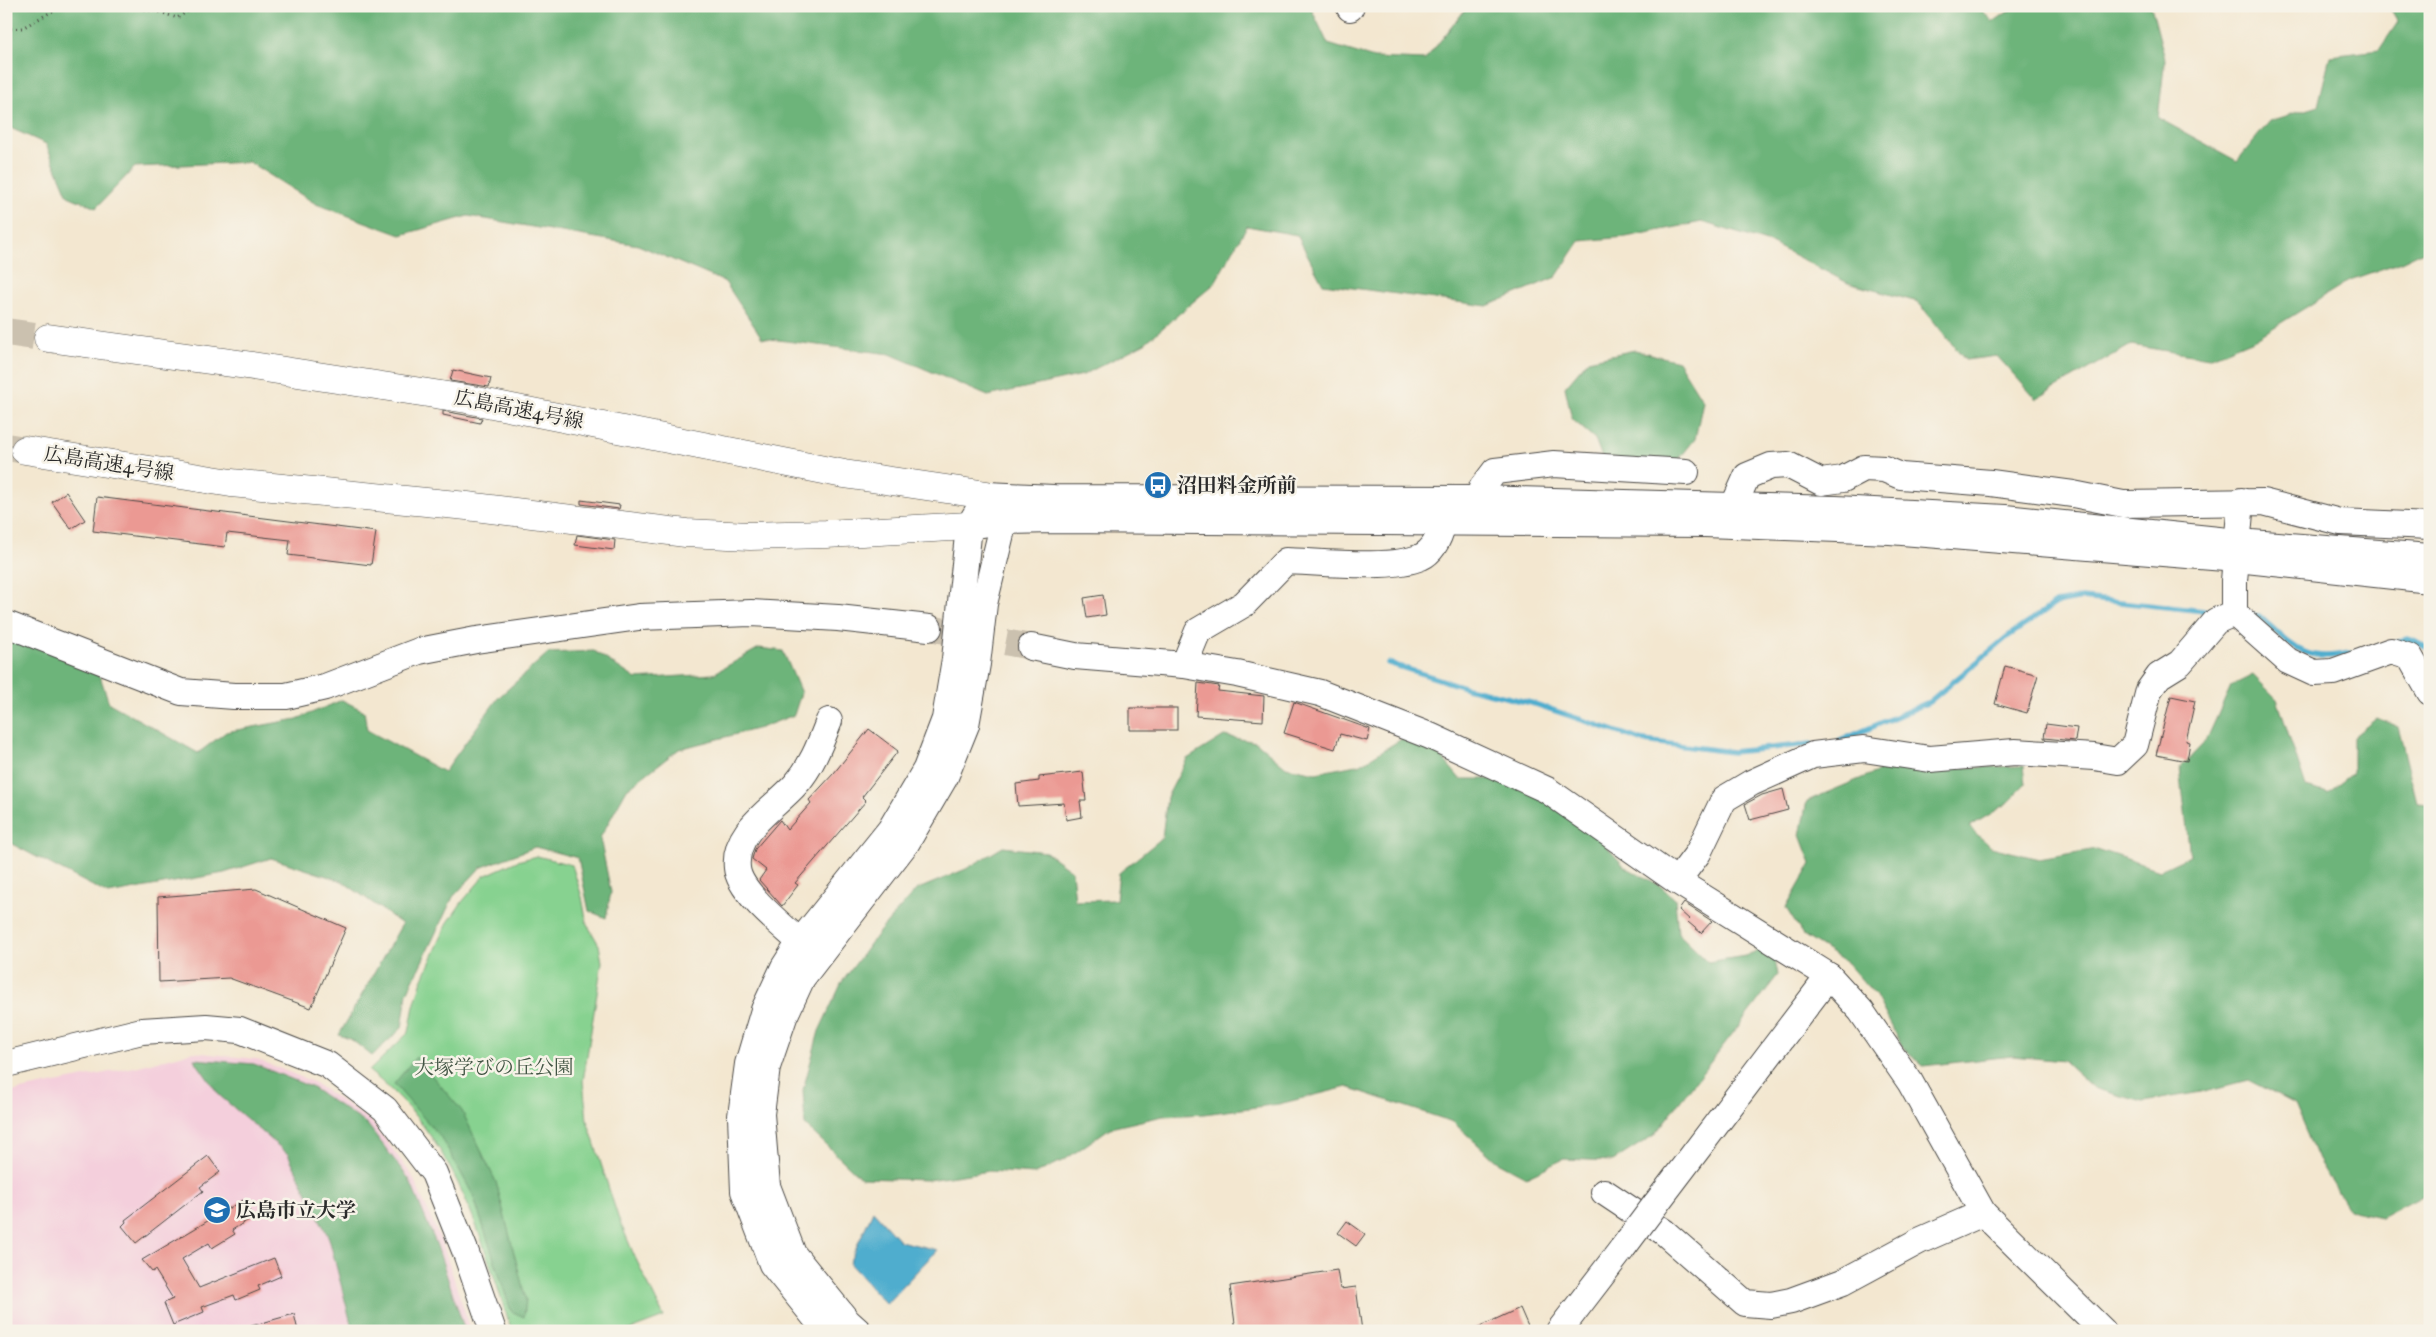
<svg xmlns="http://www.w3.org/2000/svg" width="2436" height="1337" font-family="'IM FELL Great Primer','Noto Serif JP',serif">
	<rect width="100%" height="100%" fill="#f7f3e8"/>
	<filter id="ink" filterUnits="userSpaceOnUse"><feTurbulence type="fractalNoise" baseFrequency=".02" numOctaves="2"/><feDisplacementMap in="SourceGraphic" scale="10" xChannelSelector="R" yChannelSelector="G"/><feConvolveMatrix kernelMatrix="1 2 1 2 8 2 1 2 1" color-interpolation-filters="sRGB"/></filter>
	<filter id="wash" filterUnits="userSpaceOnUse"><feTurbulence type="fractalNoise" baseFrequency=".0096" numOctaves="4" result="noise"/><feDisplacementMap in="SourceGraphic" scale="20" xChannelSelector="R" yChannelSelector="G"/><feGaussianBlur stdDeviation="1.12" result="paint"/><feColorMatrix in="noise" values="0 0 0 0 0 0 0 0 0 0 0 0 0 0 0 0 0 1.4 0 .05"/><feComposite in="paint" operator="in"/></filter>
	<g filter="url(#wash)">
		<rect width="100%" height="100%" fill="#f3e7d0"/>
		<path fill="#f4cfdc" d="M 192,1052 L 256,1059 L 313,1082 L 370,1120 L 412,1175 L 443,1245 L 471,1331 L 6,1331 L 6,1093 L 139,1066 Z"/>
		<path fill="#87d290" stroke="#597e5e" d="M 537,856 L 572,865 L 582,897 L 587,924 L 599,945 L 602,962 L 583,1081 L 587,1120 L 618,1217 L 634,1255 L 664,1317 L 627,1331 L 512,1331 C 478,1230 457,1140 369,1071 L 409,1032 L 414,1006 L 421,983 L 447,924 L 462,902 L 484,876 L 517,861 Z"/>
		<g fill="#6db47a" stroke="#4c7052">
			<path d="M 6,6 L 1313,6 L 1311,8 L 1328,44 L 1374,58 L 1425,60 L 1468,6 L 1978,6 L 1993,22 L 2016,6 L 2151,6 L 2165,59 L 2158,118 L 2237,161 L 2270,121 L 2318,106 L 2330,56 L 2379,50 L 2398,22 L 2389,6 L 2430,6 L 2430,248 L 2401,262 L 2350,280 L 2255,339 L 2209,358 L 2131,345 L 2036,399 L 1997,356 L 1965,360 L 1918,302 L 1848,283 L 1773,244 L 1702,222 L 1626,237 L 1580,241 L 1556,277 L 1487,306 L 1323,284 L 1297,235 L 1247,226 L 1214,284 L 1145,343 L 1083,375 L 988,396 L 890,354 L 762,338 L 725,282 L 638,245 L 468,216 L 401,235 L 316,204 L 249,162 L 135,167 L 96,208 L 68,196 L 46,144 L 6,126 Z"/>
			<path d="M 1635,350 L 1678,361 L 1703,401 L 1695,439 L 1675,464 L 1604,462 L 1595,439 L 1572,419 L 1565,387 L 1588,360 Z"/>
			<path d="M 6,635 L 53,652 L 100,676 L 109,703 L 198,753 L 226,732 L 297,719 L 342,700 L 364,711 L 367,730 L 444,772 L 498,698 L 548,653 L 594,651 L 636,679 L 713,674 L 759,648 L 783,651 L 801,693 L 794,715 L 760,728 L 679,749 L 627,789 L 600,838 L 611,892 L 606,918 L 589,911 L 578,858 L 535,847 L 480,868 L 453,897 L 407,993 L 402,1028 L 372,1056 L 352,1040 L 339,1035 L 402,924 L 342,881 L 271,858 L 224,873 L 108,894 L 6,841 Z"/>
			<path d="M 2253,675 L 2277,699 L 2306,787 L 2328,793 L 2353,773 L 2353,737 L 2377,718 L 2398,727 L 2417,803 L 2430,804 L 2430,1191 L 2381,1217 L 2349,1210 L 2318,1160 L 2294,1104 L 2248,1080 L 2201,1092 L 2143,1102 L 2093,1088 L 2064,1061 L 2012,1056 L 1923,1066 L 1902,1046 L 1876,996 L 1847,963 L 1803,935 L 1786,908 L 1811,864 L 1800,835 L 1807,801 L 1881,770 L 2024,766 L 2026,784 L 2005,805 L 1969,827 L 1991,847 L 2039,859 L 2097,849 L 2160,870 L 2190,856 L 2180,768 L 2206,741 L 2231,686 Z"/>
			<path d="M 1224,736 L 1256,742 L 1286,767 L 1316,773 L 1361,764 L 1403,738 L 1436,750 L 1460,779 L 1498,779 L 1541,797 L 1596,835 L 1625,867 L 1659,885 L 1675,899 L 1678,933 L 1708,962 L 1745,956 L 1759,950 L 1775,959 L 1778,975 L 1654,1135 L 1613,1161 L 1564,1159 L 1526,1177 L 1496,1161 L 1453,1122 L 1347,1087 L 1279,1104 L 1204,1114 L 1163,1116 L 1110,1128 L 1066,1159 L 1035,1174 L 989,1171 L 928,1180 L 861,1178 L 805,1125 L 803,1090 L 819,1031 L 842,982 L 879,932 L 916,890 L 966,869 L 1003,847 L 1046,852 L 1072,871 L 1075,901 L 1116,900 L 1119,873 L 1162,838 L 1167,797 L 1187,759 Z"/>
			<path d="M 416,1057 L 462,1111 L 496,1182 L 526,1300 L 524,1317 L 511,1311 L 473,1195 L 443,1140 L 394,1084 Z"/>
			<path d="M 194,1059 L 254,1064 L 311,1087 L 367,1124 L 409,1179 L 437,1246 L 465,1331 L 353,1331 L 329,1238 L 288,1154 L 219,1095 Z"/>
		</g>
		<path fill="#50adce" stroke="#3e6c7c" d="M 873,1211 L 900,1241 L 937,1250 L 886,1304 L 849,1263 Z"/>
		<g fill="none" stroke-linecap="round" stroke-linejoin="round">
			<g stroke="#50adce" stroke-width="5.5">
				<path d="M 2251,615 L 2259,616 C 2291,644 2302,664 2349,653"/>
				<path d="M 2395,642 L 2408,639 L 2430,649"/>
				<path d="M 1388,663 L 1467,688 L 1535,704 L 1644,741 L 1732,752 L 1811,744"/>
				<path d="M 1840,741 L 1929,702 L 2007,637 L 2056,603 L 2082,598 L 2214,612"/>
			</g>
		</g>
		<g id="blocks">
			<g fill="#eb9993">
				<path d="M 453,370 L 491,378 L 489,387 L 450,381 Z"/>
				<path d="M 443,411 L 482,418 L 480,423 L 443,415 Z"/>
				<path d="M 66,492 L 85,520 L 71,529 L 52,502 Z"/>
				<path d="M 97,497 L 376,532 L 371,565 L 288,555 L 290,540 L 227,533 L 225,547 L 93,531 Z"/>
				<path d="M 581,500 L 620,505 L 619,509 L 581,504 Z"/>
				<path d="M 577,535 L 615,540 L 614,550 L 575,545 Z"/>
				<path d="M 1103,595 L 1106,615 L 1087,618 L 1084,598 Z"/>
				<path d="M 2005,666 L 2038,675 L 2027,713 L 1995,704 Z"/>
				<path d="M 1198,683 L 1219,686 L 1218,691 L 1264,696 L 1263,721 L 1196,716 Z"/>
				<path d="M 2171,696 L 2195,701 L 2186,741 L 2190,742 L 2187,761 L 2156,755 Z"/>
				<path d="M 1294,702 L 1370,729 L 1367,741 L 1340,734 L 1335,749 L 1284,733 Z"/>
				<rect x="1130" y="708" width="47" height="22"/>
				<path d="M 2046,724 L 2077,728 L 2075,741 L 2044,738 Z"/>
				<path d="M 869,729 L 898,751 L 862,797 L 866,801 L 795,883 L 798,885 L 782,906 L 759,880 L 766,870 L 752,859 L 755,849 L 780,820 L 787,830 L 811,803 L 809,800 L 834,773 Z"/>
				<path d="M 1083,772 L 1086,801 L 1080,801 L 1082,817 L 1066,820 L 1064,803 L 1018,806 L 1016,784 L 1039,781 L 1039,777 Z"/>
				<path d="M 1783,789 L 1788,810 L 1750,820 L 1745,804 L 1762,795 Z"/>
				<path d="M 256,889 L 346,928 L 311,1008 L 229,978 L 159,982 L 158,897 Z"/>
				<path d="M 1684,903 L 1712,921 L 1701,933 L 1688,922 L 1690,920 L 1679,910 Z"/>
				<path d="M 208,1156 L 220,1172 L 200,1187 L 203,1191 L 136,1243 L 122,1226 L 126,1222 L 125,1220 Z"/>
				<path d="M 243,1200 L 253,1217 L 232,1230 L 235,1234 L 212,1248 L 209,1243 L 182,1259 L 199,1288 L 274,1258 L 281,1276 L 258,1286 L 260,1290 L 236,1300 L 234,1295 L 202,1307 L 204,1312 L 173,1325 L 164,1303 L 173,1299 L 155,1270 L 152,1272 L 142,1260 Z"/>
				<path d="M 1347,1221 L 1365,1234 L 1356,1246 L 1338,1233 Z"/>
				<path d="M 1337,1270 L 1340,1289 L 1356,1287 L 1362,1331 L 1236,1331 L 1230,1286 Z"/>
				<path d="M 1520,1308 L 1530,1331 L 1470,1331 Z"/>
				<path d="M 294,1314 L 298,1331 L 252,1331 L 251,1326 Z"/>
			</g>
		</g>
	</g>
	<g filter="url(#ink)">
		<use href="#blocks" fill-opacity="0" stroke="#494744" stroke-width="1"/>
		<g fill="none" stroke-linecap="round" stroke-linejoin="round">
			<path stroke="#cbc1af" stroke-width="26" stroke-dasharray="26 13" stroke-linecap="butt" d="M 929,628 L 1031,647"/>
			<g stroke="#cbc1af" stroke-width="28" stroke-dasharray="28 14" stroke-linecap="butt">
				<path d="M 6,332 L 48,338"/>
				<path d="M 6,447 L 25,450"/>
			</g>
			<g stroke="#494744" stroke-width="28">
				<g id="minor">
					<path d="M 1350,8 L 1351,6"/>
					<path d="M 987,495 L 1054,498 L 1479,499 L 1836,509 L 2005,518 L 2238,542 L 2430,557"/>
					<path d="M 1479,499 L 1482,488 L 1495,471 L 1554,464 L 1686,472"/>
					<path d="M 1734,505 L 1747,476 L 1771,466 L 1788,465 L 1821,482 L 1843,479 L 1864,468 L 1884,469 L 1901,476 L 1991,483 L 2073,494 L 2123,504 L 2263,502 L 2340,522 L 2430,526"/>
					<path d="M 969,526 L 1004,521 L 1053,520 L 1705,524 L 1890,531 L 2237,559 L 2430,580"/>
					<path d="M 2234,613 L 2234,581 L 2241,501"/>
					<path d="M 6,624 L 181,692 L 234,696 L 286,696 L 325,687 L 419,651 L 476,640 L 639,617 L 751,613 L 838,618 L 929,628"/>
					<path d="M 1031,647 L 1075,656 L 1184,665 L 1237,674 L 1320,693 L 1430,736 L 1547,790 L 1677,881 L 1829,976 L 1861,1011 L 1910,1082 L 1983,1213 L 2103,1331"/>
					<path d="M 1184,665 L 1198,631 L 1244,604 L 1286,561 C 1320,562 1391,570 1421,557 C 1434,551 1440,535 1443,523"/>
					<path d="M 1677,881 L 1698,853 L 1724,799 L 1751,783 L 1813,755 L 1864,749 L 1930,759 L 2015,752 L 2094,757 L 2118,761 L 2135,745 L 2149,690 L 2159,676 L 2180,663 L 2216,621 L 2234,613 L 2288,661 L 2314,673 L 2333,672 L 2391,651 L 2410,657 L 2430,692"/>
					<path d="M 800,942 C 783,926 739,892 737,868 C 733,830 774,809 796,784 C 812,766 820,744 829,721"/>
					<path d="M 6,1064 L 142,1031 L 206,1027 L 240,1030 L 328,1065 L 385,1109 L 434,1173 L 466,1253 L 493,1331"/>
					<path d="M 1604,1192 L 1664,1232 L 1745,1303 L 1771,1305 L 1791,1301 L 1843,1282 L 1919,1241 L 1983,1213"/>
					<path d="M 1655,1205 L 1829,976"/>
					<path d="M 826,1331 L 772,1264 L 744,1191 L 741,1116 L 748,1064 L 764,1010 L 784,967 L 800,942 L 890,830 L 926,769 L 945,719 L 955,659 L 969,526 L 978,511"/>
					<path d="M 858,1331 L 848,1322 L 793,1254 L 767,1186 L 761,1114 L 767,1067 L 784,1017 L 802,978 L 907,842 L 945,777 L 966,725 L 977,664 L 984,604 L 1004,521 L 995,508"/>
					<path d="M 1559,1331 L 1622,1249"/>
				</g>
			</g>
			<g stroke="#494744" stroke-width="29">
				<g id="highway">
					<path d="M 48,338 L 246,365 L 467,399 L 844,474 L 987,495"/>
					<path d="M 25,450 L 231,483 L 467,506 L 686,533 L 750,536 L 826,534 L 969,526"/>
				</g>
			</g>
			<g stroke="#494744" stroke-width="3" stroke-dasharray="1 4" stroke-linecap="butt">
				<path d="M 125,6 L 160,12 L 177,18 L 196,6"/>
				<path d="M 6,29 L 22,28 L 62,6"/>
			</g>
			<use href="#minor" stroke="#fff" stroke-width="26"/>
			<use href="#highway" stroke="#fff" stroke-width="28"/>
			<g stroke="#494744" stroke-width="28" stroke-linecap="butt">
				<path id="minor-bridge" d="M 1622,1249 L 1655,1205"/>
			</g>
			<use href="#minor-bridge" stroke="#fff" stroke-width="26"/>
		</g>
	</g>
	<defs>
		<g id="bus-disc" transform="scale(1.4375)"><circle r="9.5" fill="#1f6fb2" stroke="#f7f3e8"/><path d="M-5-6H5V4H4V6H2V4H-2V6H-4V4H-5ZM-3.5-4V0h7V-4ZM-3.5 1.2v1.5H-2V1.2ZM2 1.2v1.5H3.5V1.2Z" fill="#fff"/></g>
		<g id="university-disc" transform="scale(1.4375)"><circle r="9.5" fill="#1f6fb2" stroke="#f7f3e8"/><path d="M0-5L7-2L0 1L-7-2ZM-4 1L0 2.5L4 1V4Q0 6-4 4Z" fill="#fff"/></g>
	</defs>
	<g fill-rule="evenodd">
		<use href="#bus-disc" x="1158" y="485"/>
		<use href="#university-disc" x="217" y="1210"/>
	</g>
	<g text-anchor="middle" stroke-width="5" stroke-linejoin="round" paint-order="stroke">
		<g font-size="20" fill="#2b2b2b" stroke="#f7f3e8">
			<text transform="translate(519 409) rotate(11)" y="7">広島高速4号線</text>
			<text transform="translate(109 463) rotate(9)" y="7">広島高速4号線</text>
		</g>
		<g font-size="20" font-weight="bold" fill="#2b2b2b" stroke="#f7f3e8" text-anchor="start">
			<text x="1177" y="492">沼田料金所前</text>
			<text x="236" y="1217">広島市立大学</text>
		</g>
		<g font-size="20" fill="#425544" stroke="#f7f3e8">
			<text x="494" y="1074">大塚学びの丘公園</text>
		</g>
	</g>
	<rect width="2436" height="1337" fill="none" stroke="#f7f3e8" stroke-width="25"/>
</svg>
